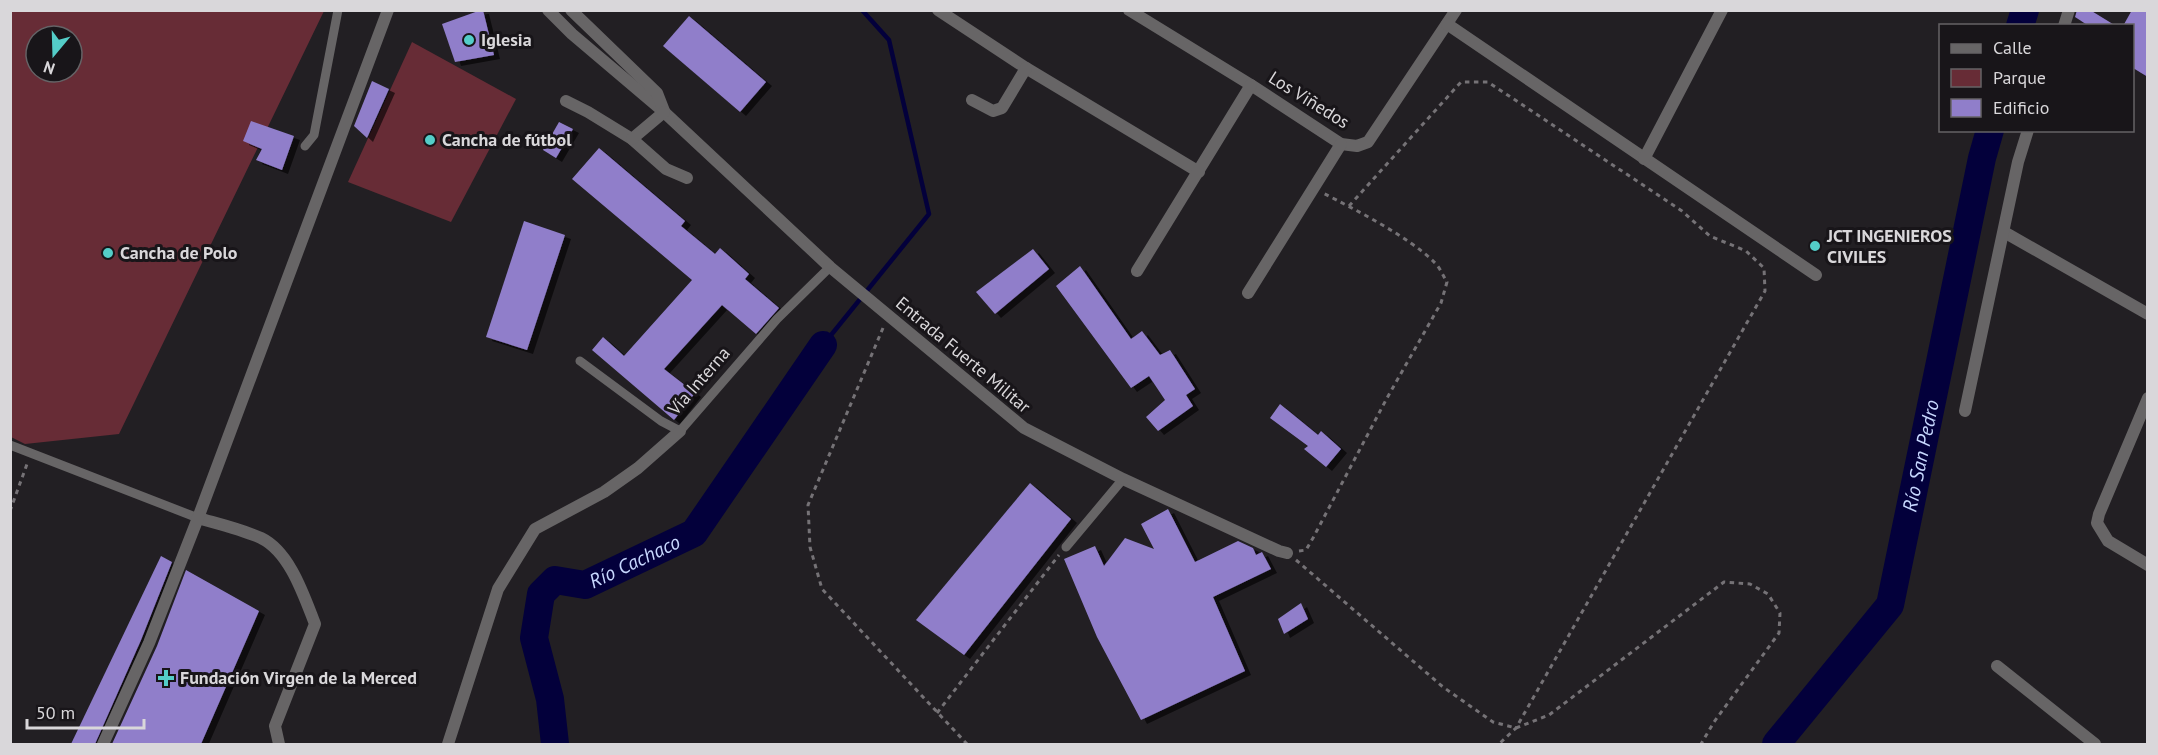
<svg xmlns="http://www.w3.org/2000/svg" width="2158" height="755" font-family="'PT Sans',sans-serif">
	<defs>
		<filter id="shadow"><feDropShadow dx="6" dy="4" stdDeviation="0" flood-color="#0009"/></filter>
	</defs>
	<rect width="100%" height="100%" fill="#221f23"/>
	<g fill="#672c36" fill-rule="evenodd">
		<path d="M 10,11 L 324,11 L 119,434 L 25,444 L 11,437 ZM 36,36 L 72,36 L 72,72 L 36,72 Z"/>
		<path d="M 412,42 L 516,99 L 451,222 L 348,182 Z"/>
	</g>
	<g fill="none" stroke-linecap="round" stroke-linejoin="round">
		<path stroke="#03003b" stroke-width="4.5" d="M 823,345 L 929,214 L 889,40 L 862,10"/>
		<g stroke="#03003b" stroke-width="28">
			<path d="M 2020,26 L 2025,10"/>
			<path id="s1" d="M 555,744 L 550,699 L 534,638 L 541,594 L 555,580 L 585,585 L 694,533 L 823,345"/>
			<path id="s2" d="M 1776,744 L 1890,605 L 1982,158 L 1990,130"/>
		</g>
	</g>
	<g fill="#907eca" filter="url(#shadow)">
		<path d="M 481,10 L 483,10 L 494,55 L 455,62 L 442,24 Z"/>
		<path d="M 2077,10 L 2090,10 L 2116,26 L 2089,26 L 2075,17 Z"/>
		<path d="M 2132,10 L 2148,10 L 2148,77 L 2133,68 L 2133,26 L 2123,26 Z"/>
		<path d="M 689,16 L 766,82 L 740,112 L 663,46 Z"/>
		<path d="M 372,81 L 389,89 L 367,138 L 354,126 Z"/>
		<path d="M 251,121 L 294,136 L 282,170 L 256,160 L 262,149 L 243,141 Z"/>
		<path d="M 559,122 L 573,129 L 556,158 L 543,150 Z"/>
		<path d="M 599,148 L 685,221 L 681,226 L 715,254 L 720,248 L 749,274 L 745,279 L 779,308 L 756,334 L 722,305 L 664,369 L 695,393 L 674,420 L 592,350 L 603,337 L 624,356 L 692,280 L 572,179 Z"/>
		<path d="M 524,221 L 565,235 L 527,350 L 486,337 Z"/>
		<path d="M 1033,249 L 1049,269 L 995,314 L 976,292 Z"/>
		<path d="M 1080,266 L 1131,339 L 1142,331 L 1160,355 L 1170,350 L 1195,389 L 1186,395 L 1193,406 L 1158,431 L 1146,417 L 1165,400 L 1149,376 L 1131,388 L 1056,286 Z"/>
		<path d="M 1280,404 L 1318,435 L 1321,431 L 1341,449 L 1326,467 L 1304,449 L 1308,446 L 1270,418 Z"/>
		<path d="M 1030,483 L 1071,519 L 964,655 L 916,620 Z"/>
		<path d="M 1168,509 L 1195,562 L 1238,541 L 1253,548 L 1256,555 L 1262,552 L 1271,569 L 1213,597 L 1245,671 L 1141,720 L 1097,637 L 1064,559 L 1095,546 L 1104,566 L 1125,538 L 1154,549 L 1141,524 Z"/>
		<path d="M 161,556 L 172,562 L 141,640 L 95,744 L 71,744 Z"/>
		<path d="M 186,570 L 259,611 L 201,744 L 112,744 L 157,646 Z"/>
		<path d="M 1301,603 L 1308,619 L 1284,634 L 1278,619 Z"/>
	</g>
	<g fill="none" stroke-linecap="round" stroke-linejoin="round">
		<g stroke="#757276" stroke-width="3" stroke-dasharray="4.5 4.5" stroke-linecap="butt">
			<path d="M 1349,206 L 1461,82 L 1488,82 L 1682,211 L 1710,236 L 1746,251 L 1764,268 L 1765,291 L 1516,728 L 1499,744"/>
			<path d="M 883,328 L 808,505 L 810,547 L 822,589 L 967,744"/>
			<path d="M 10,511 L 27,464"/>
			<path d="M 1299,551 L 1306,550 L 1313,538 L 1387,398 L 1441,303 L 1447,282 C 1443,276 1440,267 1434,262 C 1409,237 1356,210 1323,193"/>
			<path d="M 1296,560 L 1443,687 L 1493,722 L 1516,728 L 1549,715 L 1724,582 L 1750,584 L 1768,594 L 1780,613 L 1779,633 L 1714,722 L 1701,744"/>
			<path d="M 937,713 L 1059,555"/>
		</g>
		<g stroke="#676566" stroke-width="9">
			<path d="M 305,146 L 314,135 L 338,10"/>
			<path d="M 580,361 L 661,421 L 680,431 L 777,319 L 830,267"/>
			<path d="M 10,445 L 198,518"/>
			<path d="M 1066,547 L 1123,479"/>
		</g>
		<g stroke="#676566" stroke-width="12">
			<path d="M 548,10 L 572,34 L 664,112 L 830,267 L 1024,428 L 1123,479 L 1279,551 L 1287,553"/>
			<path d="M 571,10 L 657,93 L 664,111"/>
			<path d="M 938,10 L 1026,68 L 1199,172"/>
			<path d="M 1129,10 L 1251,85 L 1341,144 L 1357,146 L 1368,142 L 1456,10"/>
			<path d="M 1447,24 L 1816,275"/>
			<path d="M 2064,26 L 2069,10"/>
			<path d="M 972,100 L 993,111 L 1002,108 L 1026,68"/>
			<path d="M 566,101 L 588,112 L 632,139 L 666,169 L 687,178"/>
			<path d="M 632,139 L 664,112"/>
			<path d="M 1644,159 L 1722,10"/>
			<path d="M 2004,232 L 2148,314"/>
			<path d="M 1137,271 L 1251,85"/>
			<path d="M 1248,293 L 1341,144"/>
			<path d="M 2148,398 L 2099,514 L 2097,523 L 2108,541 L 2148,565"/>
			<path d="M 1965,411 L 2018,162 L 2028,130"/>
			<path d="M 198,518 C 219,524 241,529 261,538 C 290,552 304,596 315,624 L 275,726 L 279,744"/>
			<path d="M 1997,666 L 2095,744"/>
			<path d="M 103,744 L 149,643 L 198,518 L 388,10"/>
			<path d="M 448,744 L 498,589 L 535,529 L 604,492 L 638,468 L 680,431"/>
		</g>
	</g>
	<g fill="#54cdc8" stroke="#181519" stroke-width="2">
		<circle cx="469" cy="40" r="6"/>
		<circle cx="430" cy="140" r="6"/>
		<circle cx="1815" cy="246" r="6"/>
		<circle cx="108" cy="253" r="6"/>
		<path d="M163 669h6v6h6v6h-6v6h-6v-6h-6v-6h6z"/>
	</g>
	<g text-anchor="middle" stroke-width="6" stroke-linejoin="round" paint-order="stroke">
		<g font-size="18" font-weight="bold" fill="#d9d7da" stroke="#181519" text-anchor="start">
			<text x="481" y="46">Iglesia</text>
			<text x="442" y="146">Cancha de fútbol</text>
			<text x="1827" y="242">JCT INGENIEROS<tspan x="1827" dy="21">CIVILES</tspan></text>
			<text x="120" y="259">Cancha de Polo</text>
			<text x="180" y="684">Fundación Virgen de la Merced</text>
		</g>
		<g font-size="18" fill="#d9d7da" stroke="#181519">
			<text transform="translate(1309 100) rotate(32)" y="6">Los Viñedos</text>
			<text transform="translate(963 355) rotate(40)" y="6">Entrada Fuerte Militar</text>
			<text transform="translate(699 381) rotate(-49)" y="6">Vía Interna</text>
		</g>
		<g font-size="20" font-style="italic" fill="#c7d7fe" stroke="#181519">
			<text dy="7" stroke="none"><textPath href="#s2" startOffset="332">Río San Pedro</textPath></text>
			<text dy="7" stroke="none"><textPath href="#s1" startOffset="258">Río Cachaco</textPath></text>
		</g>
	</g>
	<rect width="2158" height="755" fill="none" stroke="#d9d7da" stroke-width="24"/>
	<rect x="1939" y="24" width="195" height="108" fill="#181519" stroke="#656366" stroke-width="1.5"/>
	<rect x="1951" y="44" width="30" height="9" fill="#676566" stroke="#656366" stroke-width="1.5"/>
	<text x="1993" y="54" font-size="18" fill="#d9d7da">Calle</text>
	<rect x="1951" y="69" width="30" height="18" fill="#672c36" stroke="#656366" stroke-width="1.5"/>
	<text x="1993" y="84" font-size="18" fill="#d9d7da">Parque</text>
	<rect x="1951" y="99" width="30" height="18" fill="#907eca" stroke="#656366" stroke-width="1.5"/>
	<text x="1993" y="114" font-size="18" fill="#d9d7da">Edificio</text>
	<g transform="translate(54 54) rotate(199)"><circle r="28" fill="#181519" stroke="#656366" stroke-width="1.5"/>
	<path d="M0-4.5L10 22L0 15L-10 22Z" fill="#54cdc8"/>
	<text y="-9" font-size="16" font-weight="bold" text-anchor="middle" fill="#d9d7da">N</text>
	</g>
	<path d="M27 719v9h117v-9" fill="none" stroke="#d9d7da" stroke-width="3"/>
	<text x="36" y="719" font-size="18" fill="#d9d7da" stroke="#181519" stroke-width="4.5" paint-order="stroke">50 m</text>
</svg>
